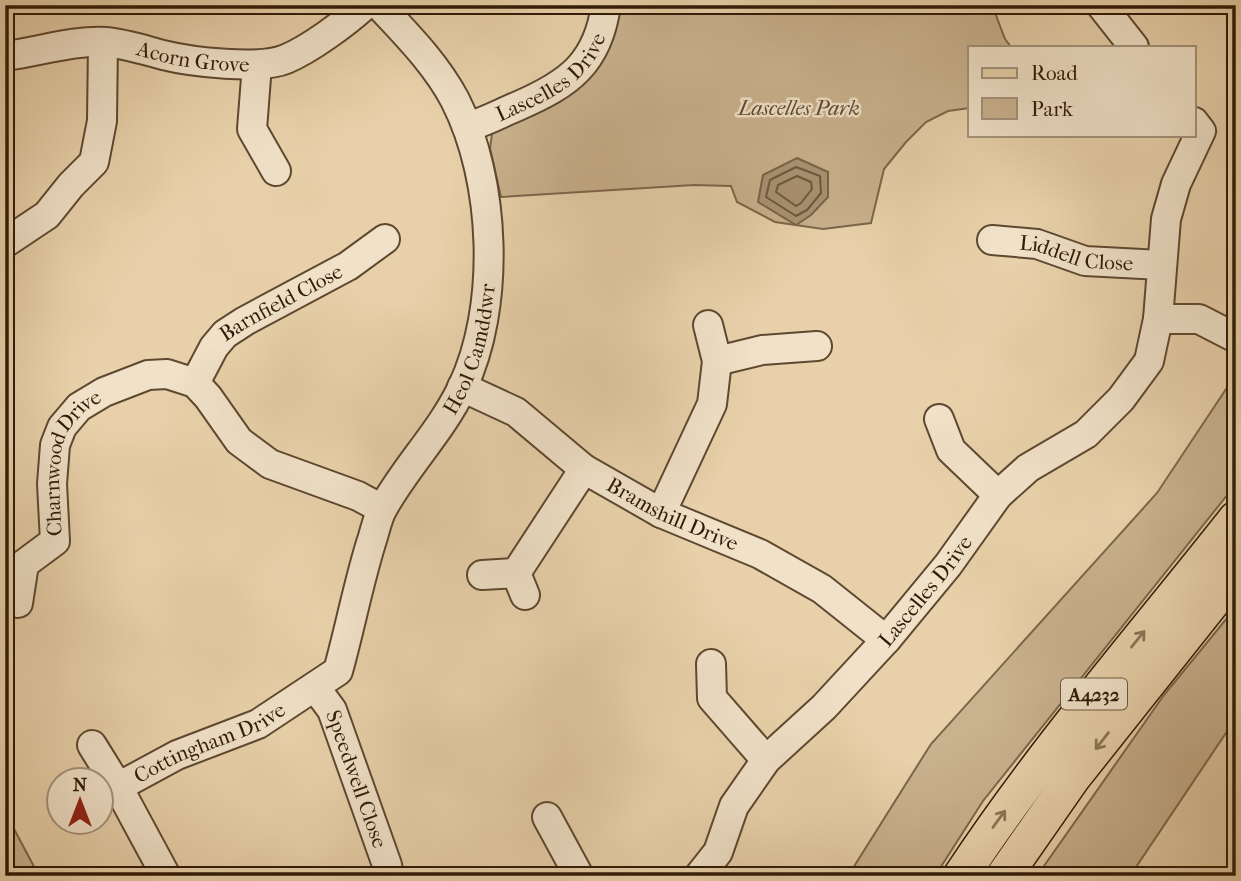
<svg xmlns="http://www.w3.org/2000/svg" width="1241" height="881" font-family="'IM FELL French Canon',serif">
	<rect width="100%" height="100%" fill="#e8d1aa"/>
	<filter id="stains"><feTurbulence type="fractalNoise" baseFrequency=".00286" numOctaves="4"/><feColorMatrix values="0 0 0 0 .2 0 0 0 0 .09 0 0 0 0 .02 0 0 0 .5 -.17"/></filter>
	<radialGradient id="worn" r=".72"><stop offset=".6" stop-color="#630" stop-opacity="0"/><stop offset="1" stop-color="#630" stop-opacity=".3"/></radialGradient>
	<g fill="#c9b28e" stroke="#7c664a" stroke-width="2">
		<path d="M 620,5 L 992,5 L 1005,39 L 1011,47 L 970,47 L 970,108 L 948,111 L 926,122 L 906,142 L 884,169 L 871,223 L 823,229 L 775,222 L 737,202 L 731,186 L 694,185 L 501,197 L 490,148 L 492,134 L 615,22 Z"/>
		<path d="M 1236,374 L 1236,484 L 983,801 L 935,876 L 848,876 L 931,744 L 1157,493 Z"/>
		<path d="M 1236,607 L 1236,718 L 1130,876 L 1037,876 L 1164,695 Z"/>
		<path d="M 5,812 L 39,876 L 5,876 Z"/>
	</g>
	<path fill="#a99373" stroke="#796348" stroke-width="2" d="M 797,158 L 828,172 L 828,197 L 811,215 L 796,225 L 758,202 L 763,175 Z"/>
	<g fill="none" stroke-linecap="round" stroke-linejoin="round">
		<g stroke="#6c573d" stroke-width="2">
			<path d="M 796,167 L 820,176 L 821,193 L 807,210 L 796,216 L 766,197 L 770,180 Z"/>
			<path d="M 797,176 L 811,182 L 812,189 L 801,203 L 796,206 L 776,192 L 778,185 Z"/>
		</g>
		<g stroke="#5e4830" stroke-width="32">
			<g id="minor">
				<path d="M 1101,5 L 1134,47"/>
				<path id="s1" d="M 5,56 C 38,52 73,40 106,42 C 126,44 144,50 163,55 C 191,62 260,70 286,59 C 310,49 345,23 365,5"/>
				<path d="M 257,65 L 252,129 L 276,171"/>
				<path id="s2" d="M 467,127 C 485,122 501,113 518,106 C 569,84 598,63 606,5"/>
				<path id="s3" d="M 992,240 L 1037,244 L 1085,261 L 1161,265"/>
				<path d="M 5,243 L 47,215 L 71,185 L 94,162 L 102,121 L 103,42"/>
				<path d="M 1158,319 L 1166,219 L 1176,184 L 1201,131 L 1194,122"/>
				<path d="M 717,361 L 762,350 L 817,346"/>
				<path id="s4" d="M 195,383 L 214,347 L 225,334 L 245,321 L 348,266 L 385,239"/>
				<path id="s5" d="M 462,387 L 516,412 L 584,469 L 661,513 L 760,554 L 822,589 L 886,640"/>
				<path d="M 939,419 L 951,450 L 998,495"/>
				<path d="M 661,513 L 712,404 L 717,361 L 708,325"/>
				<path d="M 516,573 L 584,469"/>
				<path d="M 482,575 L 516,573 L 525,595"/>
				<path id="s6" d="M 18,603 L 24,564 L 55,541 L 52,484 L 55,445 L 62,427 L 79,407 L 104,392 L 148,375 L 167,374 L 195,383 L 208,397 L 239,441 L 270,464 L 358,496 L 382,509"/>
				<path d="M 711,664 L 712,698 L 766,760"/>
				<path id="s7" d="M 315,687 L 332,710 L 387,865 L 389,876"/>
				<path d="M 92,745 L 118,787"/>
				<path d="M 547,817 L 579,876"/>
				<path id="s8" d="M 166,876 L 118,787 L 177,755 L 258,724 L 338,671 C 350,628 358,585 371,543 C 375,532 377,518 383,508 C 406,466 441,432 462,388 C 501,307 496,180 455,100 C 436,64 407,35 379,5"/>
				<path id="s9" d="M 699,876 L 718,852 L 734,806 L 766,760 L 824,707 L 886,640 L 948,565 L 998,495 L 1028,468 L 1086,434 L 1121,399 L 1149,361 L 1158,319 L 1199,319 L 1236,338"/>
			</g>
		</g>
		<g stroke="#301b07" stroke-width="38">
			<g id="major">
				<path d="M 961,876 C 1044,750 1143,637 1236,519"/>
				<path d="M 1004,876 L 1073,777 L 1236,572"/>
			</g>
		</g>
		<use href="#minor" stroke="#f0e1c8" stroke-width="28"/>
		<use href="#major" stroke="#e8d1aa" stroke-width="35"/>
	</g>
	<defs><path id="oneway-shaft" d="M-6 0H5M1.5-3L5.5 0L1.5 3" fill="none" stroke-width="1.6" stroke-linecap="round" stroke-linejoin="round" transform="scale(1.75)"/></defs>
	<g stroke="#8c7658">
		<use href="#oneway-shaft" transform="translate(1138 639) rotate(-51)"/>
		<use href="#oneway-shaft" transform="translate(1102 741) rotate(128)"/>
		<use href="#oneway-shaft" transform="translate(999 819) rotate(-54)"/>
	</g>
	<g text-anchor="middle" stroke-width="5" stroke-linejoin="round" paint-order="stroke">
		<rect fill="#f0e1c8" stroke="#6a5641" stroke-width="2" x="1061" y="678.5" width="66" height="31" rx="5"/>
		<g font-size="19" font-weight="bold" fill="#301b07">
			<text x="1094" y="701">A4232</text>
		</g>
		<g font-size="21" fill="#301b07" stroke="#f0e1c8">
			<text dy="7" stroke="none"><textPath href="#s1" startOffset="191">Acorn Grove</textPath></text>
			<text dy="7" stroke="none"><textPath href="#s2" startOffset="100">Lascelles Drive</textPath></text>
			<text dy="7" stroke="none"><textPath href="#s3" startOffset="86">Liddell Close</textPath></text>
			<text dy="7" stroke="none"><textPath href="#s4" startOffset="122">Barnfield Close</textPath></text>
			<text dy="7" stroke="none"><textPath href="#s8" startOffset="704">Heol Camddwr</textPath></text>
			<text dy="7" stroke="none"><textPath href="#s6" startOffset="163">Charnwood Drive</textPath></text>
			<text dy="7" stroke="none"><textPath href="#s5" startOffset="248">Bramshill Drive</textPath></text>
			<text dy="7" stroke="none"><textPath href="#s9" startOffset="368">Lascelles Drive</textPath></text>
			<text dy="7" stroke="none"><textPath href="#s8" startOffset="203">Cottingham Drive</textPath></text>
			<text dy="7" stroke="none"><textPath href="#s7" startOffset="102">Speedwell Close</textPath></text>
		</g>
		<g font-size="21" font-style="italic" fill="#5e4830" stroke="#f0e1c8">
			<text x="799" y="115">Lascelles Park</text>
		</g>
	</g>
	<rect width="1241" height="881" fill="none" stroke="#e8d1aa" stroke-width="28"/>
	<rect x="7" y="7" width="1227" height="867" fill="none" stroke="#301b07" stroke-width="3.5"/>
	<rect x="14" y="14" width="1213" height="853" fill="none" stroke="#301b07" stroke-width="2"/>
	<rect x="968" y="46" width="228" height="91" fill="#f0e1c8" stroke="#a3927b" stroke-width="2"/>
	<rect x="982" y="68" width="35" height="10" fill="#e8d1aa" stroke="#a3927b" stroke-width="2"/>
	<text x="1031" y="80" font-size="21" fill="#301b07">Road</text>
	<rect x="982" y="98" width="35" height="21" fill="#c9b28e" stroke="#a3927b" stroke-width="2"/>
	<text x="1031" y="116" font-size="21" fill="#301b07">Park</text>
	<g transform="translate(80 801)"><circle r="33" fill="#f0e1c8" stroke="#a3927b" stroke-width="2"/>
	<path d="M0-5L12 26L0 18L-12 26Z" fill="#8f2418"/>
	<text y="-10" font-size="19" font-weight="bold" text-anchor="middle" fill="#301b07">N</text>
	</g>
	<rect width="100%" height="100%" filter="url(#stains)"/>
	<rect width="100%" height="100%" fill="url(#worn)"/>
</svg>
